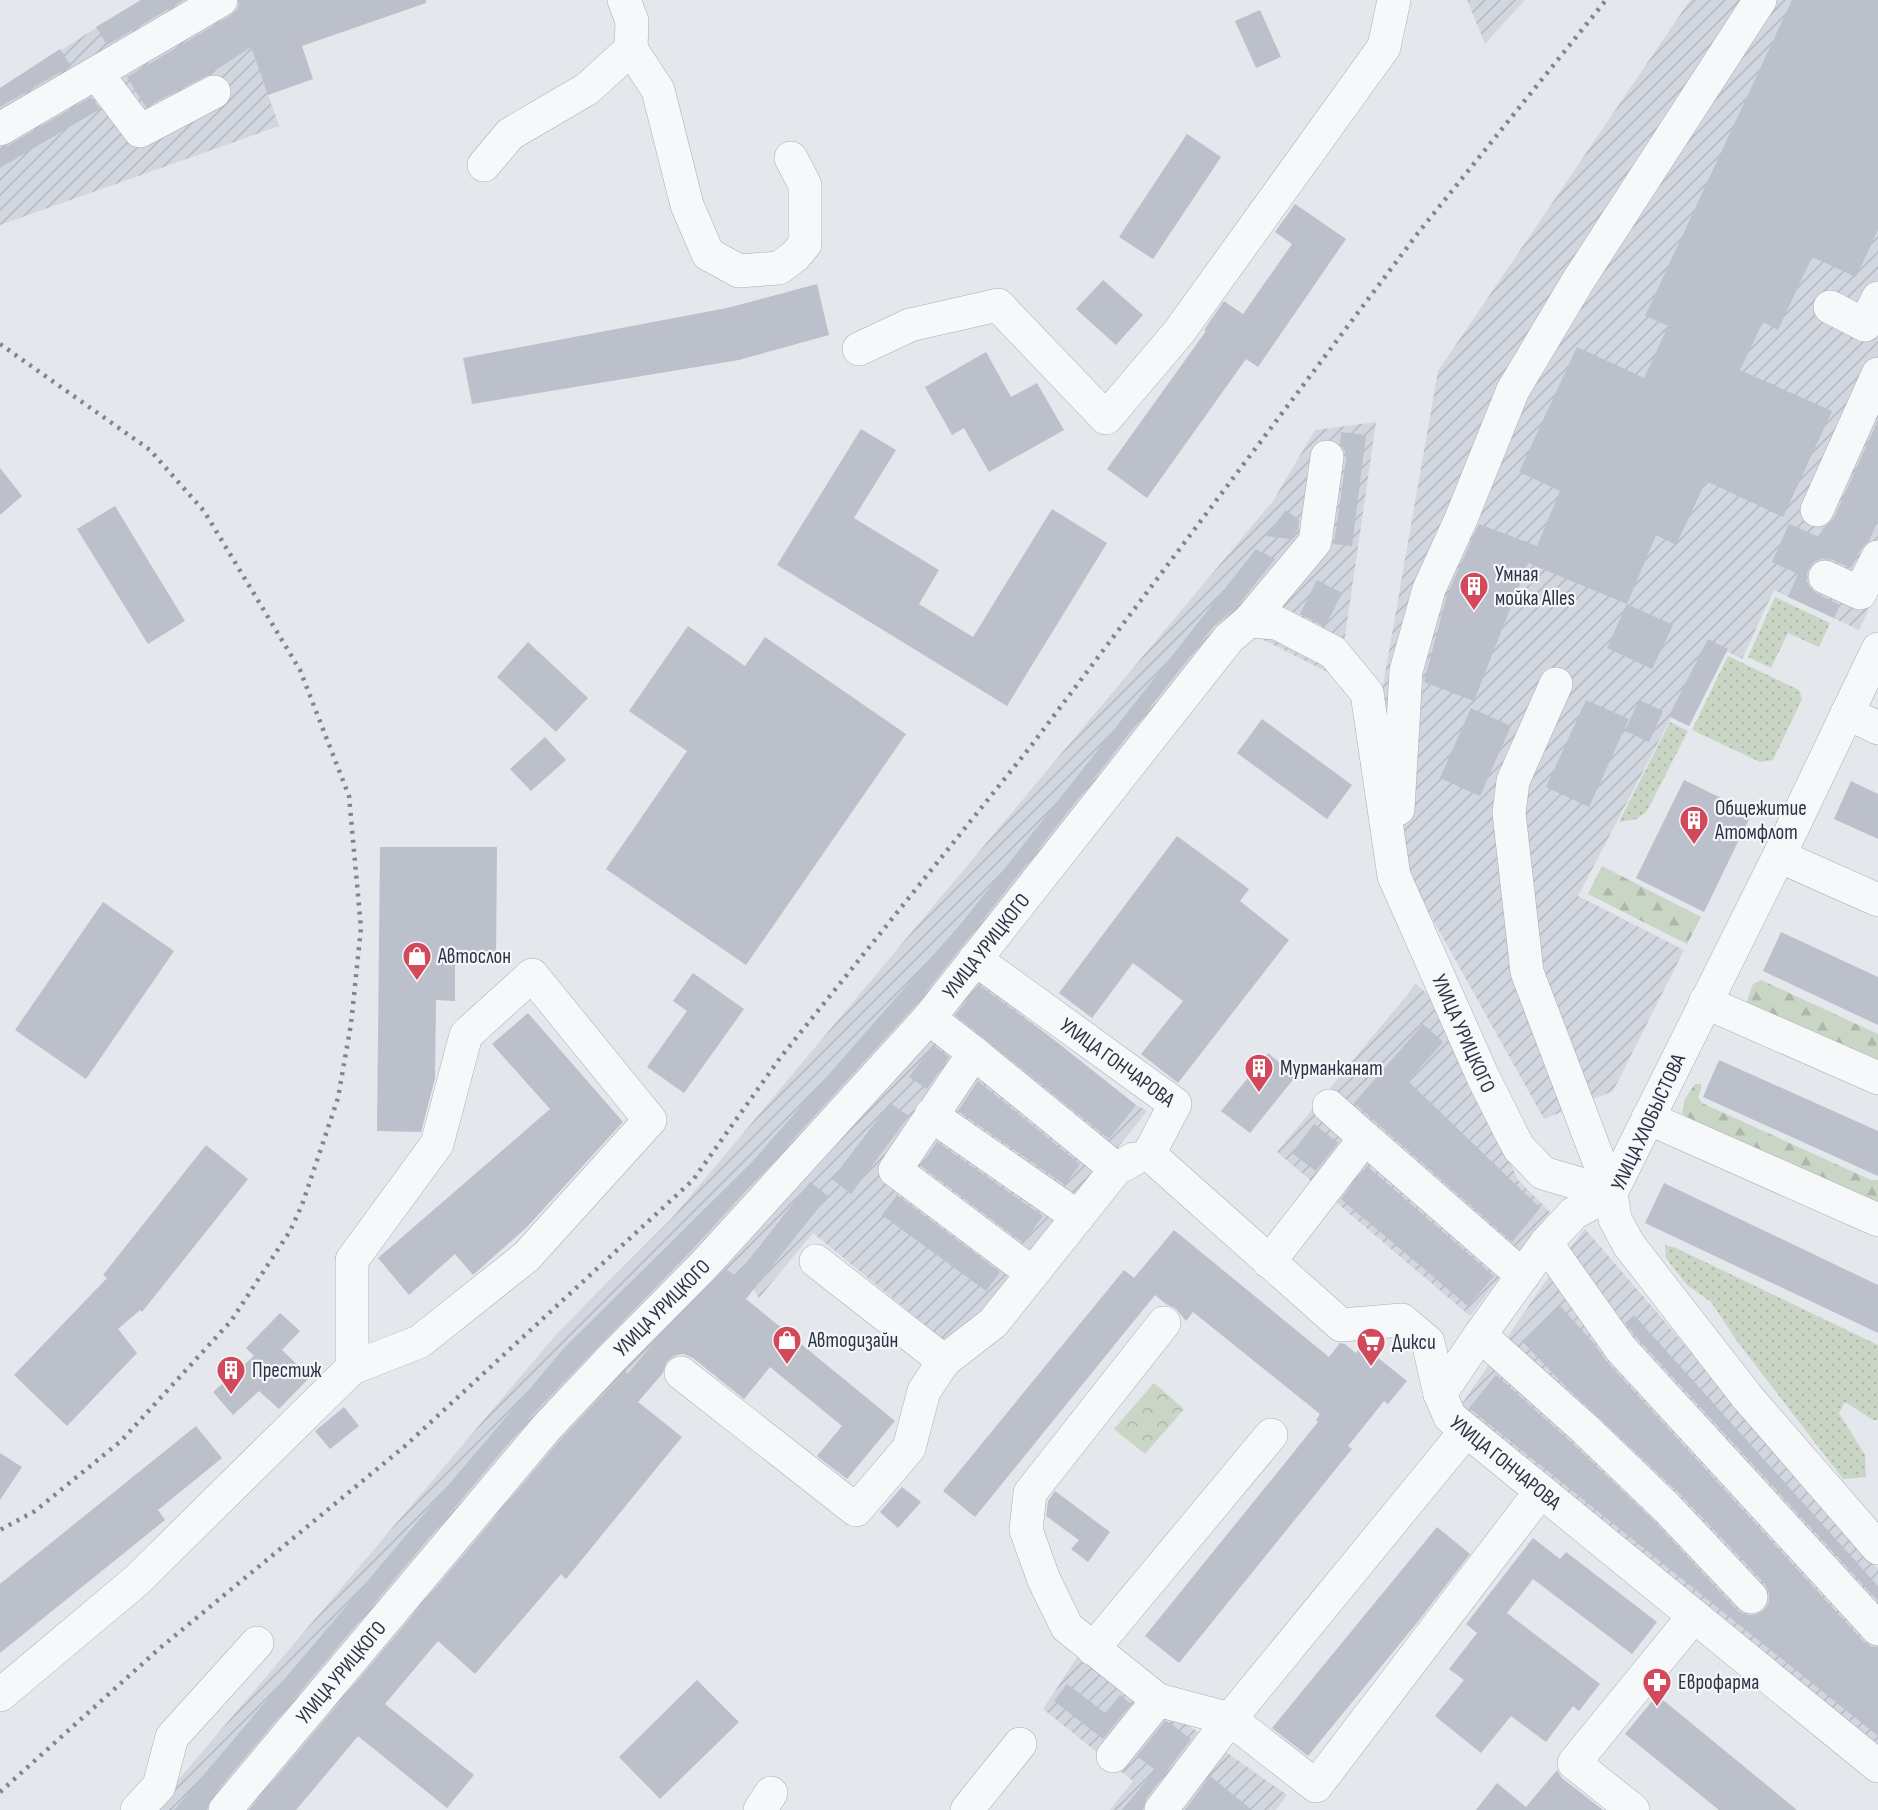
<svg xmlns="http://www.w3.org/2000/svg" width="1878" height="1810" font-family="'Sofia Sans Condensed',sans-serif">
	<defs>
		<pattern id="industrial-furrows" width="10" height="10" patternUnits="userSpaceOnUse" patternTransform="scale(1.5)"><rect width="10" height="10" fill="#d2d6de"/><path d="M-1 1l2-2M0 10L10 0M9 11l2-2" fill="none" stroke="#b4b8c0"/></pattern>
		<pattern id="grass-dots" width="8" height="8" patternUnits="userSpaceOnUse" patternTransform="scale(1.5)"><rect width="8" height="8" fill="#c9d6c5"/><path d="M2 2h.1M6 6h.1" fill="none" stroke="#adb8ab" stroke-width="1.8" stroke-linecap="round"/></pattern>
		<pattern id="forest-firs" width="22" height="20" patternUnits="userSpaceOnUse" patternTransform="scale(1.5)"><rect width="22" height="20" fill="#c9d6c5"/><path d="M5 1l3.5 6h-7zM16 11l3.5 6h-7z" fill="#adb8ab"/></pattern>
		<pattern id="park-crowns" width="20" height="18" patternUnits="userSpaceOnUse" patternTransform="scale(1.5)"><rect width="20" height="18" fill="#c9d6c5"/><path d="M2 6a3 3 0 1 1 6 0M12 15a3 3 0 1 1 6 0" fill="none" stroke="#adb8ab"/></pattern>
	</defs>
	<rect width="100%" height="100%" fill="#e4e7ec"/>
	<g fill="url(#industrial-furrows)">
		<path d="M 141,0 L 319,0 L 245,30 L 279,126 L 0,225 L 0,88 Z"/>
		<path d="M 1467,0 L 1525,0 L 1485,44 Z"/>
		<path d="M 1690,0 L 1878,0 L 1878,589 L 1859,630 L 1774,590 L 1742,659 L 1726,651 L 1689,726 L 1671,718 L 1578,896 L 1684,950 L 1613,1091 L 1544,1119 L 1408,875 L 1382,691 L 1438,371 Z"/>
		<path d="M 1376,422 L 1339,678 L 1248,632 L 972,975 L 1136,1105 L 1147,1111 L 956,1350 L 813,1233 L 759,1298 L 754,1290 L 739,1280 L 296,1810 L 153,1810 L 555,1336 L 672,1218 L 1273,501 L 1315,430 Z"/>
		<path d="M 1416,984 L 1442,1007 L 1518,1180 L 1550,1212 L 1470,1316 L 1277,1152 Z"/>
		<path d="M 1585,1229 L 1878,1569 L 1878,1746 L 1457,1411 L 1560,1260 Z"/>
		<path d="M 1082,1650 L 1287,1795 L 1276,1810 L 1110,1810 L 1133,1781 L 1043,1709 Z"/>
	</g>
	<g fill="url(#grass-dots)">
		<path d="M 1775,597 L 1830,623 L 1819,647 L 1788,633 L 1771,668 L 1748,657 Z"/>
		<path d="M 1728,656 L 1799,690 L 1802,699 L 1773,760 L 1760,762 L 1692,730 Z"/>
		<path d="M 1670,722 L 1688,731 L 1647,811 L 1637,819 L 1619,822 Z"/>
		<path d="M 1665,1245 L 1676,1248 L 1878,1345 L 1878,1420 L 1873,1420 L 1845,1402 L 1839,1413 L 1865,1455 L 1866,1477 L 1843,1479 L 1737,1341 L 1711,1302 L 1687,1285 L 1666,1258 Z"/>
	</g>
	<g fill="url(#forest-firs)">
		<path d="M 1602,866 L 1701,917 L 1687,944 L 1588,894 Z"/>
		<path d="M 1761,980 L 1878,1034 L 1878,1069 L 1753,1013 L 1747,1001 L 1753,984 Z"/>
		<path d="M 1695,1084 L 1701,1084 L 1701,1090 L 1698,1097 L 1702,1103 L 1871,1180 L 1878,1180 L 1878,1212 L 1698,1126 L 1682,1113 L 1685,1099 Z"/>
	</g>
	<path fill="url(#park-crowns)" d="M 1154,1383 L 1184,1409 L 1145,1454 L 1114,1429 Z"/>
	<g fill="#bbc0ca">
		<path d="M 141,0 L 184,0 L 107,45 L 96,27 Z"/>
		<path d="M 240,0 L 426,0 L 426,3 L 302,46 L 313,79 L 268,95 L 251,47 L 208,75 L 146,107 L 127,77 L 230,16 L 238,9 Z"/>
		<path d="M 1792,0 L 1878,0 L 1878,230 L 1856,277 L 1812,257 L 1778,330 L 1763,322 L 1740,370 L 1832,411 L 1783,517 L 1706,481 L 1676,545 L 1656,535 L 1627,604 L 1528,563 L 1474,701 L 1424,682 L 1447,595 L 1479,524 L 1537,546 L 1560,491 L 1519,472 L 1577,347 L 1644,378 L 1668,326 L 1645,316 Z"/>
		<path d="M 1260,10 L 1281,57 L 1256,68 L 1235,21 Z"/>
		<path d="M 60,49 L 71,66 L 0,107 L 0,88 Z"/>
		<path d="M 91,97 L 100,109 L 0,168 L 0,148 L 9,145 Z"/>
		<path d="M 1187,134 L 1221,157 L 1153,259 L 1119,237 Z"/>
		<path d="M 1295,204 L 1346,239 L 1258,367 L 1246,359 L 1147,498 L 1107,469 L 1206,331 L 1204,330 L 1224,301 L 1243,314 L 1292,244 L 1275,232 Z"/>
		<path d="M 1103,280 L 1143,315 L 1116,345 L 1076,309 Z"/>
		<path d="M 817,284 L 829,335 L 739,360 L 472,404 L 463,358 L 727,308 Z"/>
		<path d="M 986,352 L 1011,397 L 1037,383 L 1064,430 L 989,472 L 964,428 L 952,435 L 925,387 Z"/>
		<path d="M 1878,420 L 1878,520 L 1869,541 L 1861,549 L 1851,568 L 1833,560 L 1824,558 L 1814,562 L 1808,570 L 1806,579 L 1810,588 L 1817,594 L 1840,605 L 1834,618 L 1788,597 L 1798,574 L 1772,562 L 1789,524 L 1819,537 L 1824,527 L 1834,518 Z"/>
		<path d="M 861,429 L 896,450 L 854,518 L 939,570 L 919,604 L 973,637 L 1052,509 L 1107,543 L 1007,706 L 777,565 Z"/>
		<path d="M 1341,432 L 1366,435 L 1352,546 L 1334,544 L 1346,460 L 1345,451 L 1340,444 Z"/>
		<path d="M 0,468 L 22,496 L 0,515 Z"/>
		<path d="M 115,506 L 185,621 L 148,644 L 77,529 Z"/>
		<path d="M 1286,510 L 1299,520 L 1298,529 L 1290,539 L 1266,536 Z"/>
		<path d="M 1256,549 L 1275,559 L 1236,608 L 1214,626 L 915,1006 L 690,1252 L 533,1414 L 211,1798 L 207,1810 L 174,1810 L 565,1347 L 752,1162 L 964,920 Z"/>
		<path d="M 1317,580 L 1342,593 L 1325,627 L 1300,614 Z"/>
		<path d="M 1627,604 L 1673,625 L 1652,669 L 1607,648 Z"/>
		<path d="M 688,626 L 745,666 L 765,637 L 906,734 L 746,965 L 606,869 L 687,751 L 629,711 Z"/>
		<path d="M 1708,639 L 1728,649 L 1689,726 L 1669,716 Z"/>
		<path d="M 528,642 L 588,698 L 556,732 L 497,677 Z"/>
		<path d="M 1586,700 L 1629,719 L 1589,807 L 1546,787 Z"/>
		<path d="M 1639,700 L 1663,711 L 1649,742 L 1625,731 Z"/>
		<path d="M 1471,708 L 1511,726 L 1480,796 L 1440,778 Z"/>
		<path d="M 1262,719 L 1352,785 L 1327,819 L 1237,753 Z"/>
		<path d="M 545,737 L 566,760 L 531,791 L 510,769 Z"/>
		<path d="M 1684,780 L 1752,813 L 1704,912 L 1636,878 Z"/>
		<path d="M 1851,781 L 1878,794 L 1878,839 L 1834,819 Z"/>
		<path d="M 1177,836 L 1249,889 L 1240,901 L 1289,940 L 1178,1083 L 1141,1054 L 1183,1001 L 1133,963 L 1092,1018 L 1059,993 Z"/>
		<path d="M 380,847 L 497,847 L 496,962 L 455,962 L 455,1001 L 436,1000 L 435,1078 L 421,1132 L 377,1131 Z"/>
		<path d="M 103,902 L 174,951 L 86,1079 L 15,1030 Z"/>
		<path d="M 1781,932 L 1878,977 L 1878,1025 L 1763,971 Z"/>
		<path d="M 693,973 L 744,1009 L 684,1093 L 647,1067 L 687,1011 L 673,1001 Z"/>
		<path d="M 979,985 L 1053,1039 L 1136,1105 L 1109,1139 L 955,1015 Z"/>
		<path d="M 528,1013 L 623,1122 L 527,1227 L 473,1275 L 455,1254 L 409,1295 L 378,1258 L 550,1109 L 492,1044 Z"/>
		<path d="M 1423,1024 L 1443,1042 L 1408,1081 L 1540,1208 L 1512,1242 L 1354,1103 Z"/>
		<path d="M 933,1045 L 949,1057 L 927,1089 L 909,1077 Z"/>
		<path d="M 1268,1053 L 1296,1076 L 1250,1133 L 1221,1111 Z"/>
		<path d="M 1719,1060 L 1878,1131 L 1878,1176 L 1703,1097 Z"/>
		<path d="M 978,1081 L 1080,1164 L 1065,1185 L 958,1111 Z"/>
		<path d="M 890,1103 L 909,1116 L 851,1194 L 832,1179 Z"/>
		<path d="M 1314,1124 L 1338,1143 L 1316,1171 L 1292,1153 Z"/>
		<path d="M 937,1142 L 1043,1216 L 1023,1243 L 921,1166 Z"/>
		<path d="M 206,1145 L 248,1179 L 142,1312 L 140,1310 L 118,1329 L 137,1353 L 67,1426 L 14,1375 L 107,1278 L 103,1275 Z"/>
		<path d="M 1367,1166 L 1494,1276 L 1468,1306 L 1341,1199 Z"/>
		<path d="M 810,1182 L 828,1196 L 746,1299 L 895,1421 L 847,1479 L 817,1456 L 842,1426 L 770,1367 L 744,1399 L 693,1358 L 683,1354 L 673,1356 L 666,1362 L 663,1373 L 638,1402 L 682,1437 L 619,1514 L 566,1579 L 561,1574 L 475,1674 L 438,1641 L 385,1704 L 474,1775 L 447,1808 L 358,1736 L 296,1810 L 249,1810 L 561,1439 L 625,1371 L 628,1374 L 655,1341 L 726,1269 L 736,1276 Z"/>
		<path d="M 1664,1183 L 1878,1285 L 1878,1333 L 1645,1223 Z"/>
		<path d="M 897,1195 L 1000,1272 L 986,1291 L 882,1215 Z"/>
		<path d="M 1174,1230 L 1329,1357 L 1340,1343 L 1345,1344 L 1356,1353 L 1362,1345 L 1407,1381 L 1388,1404 L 1384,1401 L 1348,1446 L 1352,1449 L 1179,1663 L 1145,1636 L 1318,1422 L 1316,1420 L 1320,1414 L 1193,1312 L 1186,1321 L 1176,1309 L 1166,1304 L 1155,1295 L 975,1517 L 943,1491 L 1124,1270 L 1134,1278 Z"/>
		<path d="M 1559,1305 L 1592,1341 L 1607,1362 L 1864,1642 L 1872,1647 L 1878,1647 L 1878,1736 L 1469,1408 L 1496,1375 L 1572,1443 L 1654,1521 L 1737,1610 L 1745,1615 L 1755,1615 L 1764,1610 L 1769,1603 L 1769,1593 L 1765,1584 L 1680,1494 L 1564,1385 L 1522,1341 Z"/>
		<path d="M 280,1313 L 300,1331 L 282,1350 L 310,1377 L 279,1409 L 259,1391 L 233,1415 L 213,1392 L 254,1356 L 246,1348 Z"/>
		<path d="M 1634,1315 L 1878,1586 L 1878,1601 L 1636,1337 L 1625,1323 Z"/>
		<path d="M 344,1407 L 359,1426 L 330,1449 L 315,1431 Z"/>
		<path d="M 196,1426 L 222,1458 L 158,1510 L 165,1520 L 0,1653 L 0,1584 Z"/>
		<path d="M 0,1453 L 22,1467 L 0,1500 Z"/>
		<path d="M 902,1487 L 921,1502 L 898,1528 L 880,1512 Z"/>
		<path d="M 1055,1491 L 1110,1532 L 1088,1562 L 1071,1549 L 1079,1540 L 1046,1516 L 1048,1501 Z"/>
		<path d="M 1437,1527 L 1470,1554 L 1416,1624 L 1308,1756 L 1272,1728 Z"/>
		<path d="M 1533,1538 L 1560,1559 L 1566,1552 L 1657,1622 L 1632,1654 L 1533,1579 L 1507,1613 L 1600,1684 L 1579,1711 L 1573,1706 L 1546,1742 L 1511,1716 L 1481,1753 L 1435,1716 L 1464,1680 L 1449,1669 L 1477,1633 L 1466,1624 Z"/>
		<path d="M 697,1680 L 739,1722 L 660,1799 L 619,1757 Z"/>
		<path d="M 1067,1684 L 1105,1713 L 1120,1695 L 1131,1704 L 1103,1739 L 1054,1701 Z"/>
		<path d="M 1657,1695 L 1797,1810 L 1719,1810 L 1651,1755 L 1625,1734 Z"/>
		<path d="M 1165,1721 L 1170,1723 L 1191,1739 L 1146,1799 L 1143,1810 L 1122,1810 L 1155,1770 L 1137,1756 Z"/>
		<path d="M 1557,1770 L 1562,1778 L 1603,1810 L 1476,1810 L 1497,1783 L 1526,1807 Z"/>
		<path d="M 1210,1776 L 1252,1810 L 1185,1810 Z"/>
	</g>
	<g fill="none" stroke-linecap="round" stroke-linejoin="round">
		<g stroke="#a9aeb7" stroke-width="34">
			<g id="minor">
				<path d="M 631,49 L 658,90 L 687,205 L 708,254 L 739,271 L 779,268 L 795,256 L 805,244 L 805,185 L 791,158"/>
				<path d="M 97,74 L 140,131 L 214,92"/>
				<path d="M 0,129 L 221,0"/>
				<path d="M 484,165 L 510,134 L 587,89 L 631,49 L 632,21 L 624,0"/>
				<path d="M 1830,307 L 1865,325 L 1878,298"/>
				<path d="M 859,349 L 910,325 L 998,305 L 1106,418 L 1179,332 L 1384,47 L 1394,0"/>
				<path d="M 1817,510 L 1878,374"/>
				<path d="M 1825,577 L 1860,593 L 1878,557"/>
				<path d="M 1249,621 L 1315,542 L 1327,457"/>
				<path d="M 1878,649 L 1779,856 L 1611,1193 L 1615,1219 L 1629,1245 L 1748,1398 L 1878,1548"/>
				<path d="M 1556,684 L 1513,781 L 1509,813 L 1527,972 L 1611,1193"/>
				<path d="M 1847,713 L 1878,728"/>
				<path d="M 1398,809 L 1406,671 L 1429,589 L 1461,519 L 1513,390 L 1578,281 L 1760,0"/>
				<path d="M 1779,856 L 1878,900"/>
				<path id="s1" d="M 975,959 L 1175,1104 L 1149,1154 L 1341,1325 L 1402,1320 L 1428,1342 L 1440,1394 L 1450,1417 L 1878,1766"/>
				<path d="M 1705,1002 L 1878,1078"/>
				<path d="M 929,1018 L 974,1053"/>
				<path d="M 1329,1106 L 1365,1138"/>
				<path d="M 931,1115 L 1078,1217"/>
				<path d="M 1648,1118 L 1878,1220"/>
				<path d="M 1546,1243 L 1621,1349 L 1878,1629"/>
				<path d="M 816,1261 L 944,1361 L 993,1323 L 1116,1169 L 1134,1159"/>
				<path d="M 1269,1262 L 1365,1138 L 1523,1276"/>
				<path d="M 1032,1273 L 895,1170 L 974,1053 L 1116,1169"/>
				<path d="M 1164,1323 L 1030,1493 L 1026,1530 L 1044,1580 L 1067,1627 L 1158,1700 L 1230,1719 L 1316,1786 L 1541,1491"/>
				<path d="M 1480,1335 L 1585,1429 L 1667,1508 L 1751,1597"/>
				<path d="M 681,1373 L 856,1510 L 909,1448 L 924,1391 L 944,1361"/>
				<path d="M 1440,1394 L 1480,1335 L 1546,1243 L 1574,1213 L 1611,1193"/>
				<path d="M 1093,1649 L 1271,1435"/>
				<path d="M 0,1695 L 136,1581 L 352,1368 L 352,1260 L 437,1144 L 466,1035 L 532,975 L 650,1120 L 526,1257 L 419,1342 L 352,1368"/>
				<path d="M 1113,1756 L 1158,1700"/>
				<path d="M 137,1810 L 159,1786 L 172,1737 L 257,1643"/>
				<path id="s2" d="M 225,1810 L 547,1427 L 612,1358 L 704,1265 L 929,1018 L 1229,638 L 1249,621 L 1277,623 L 1333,652 L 1367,693 L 1394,876 L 1483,1077 L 1512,1135 L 1519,1148 L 1543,1173 L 1611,1193"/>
				<path d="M 760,1810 L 771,1793"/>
				<path d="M 967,1810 L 1020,1744"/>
				<path d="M 1161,1810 L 1230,1719 L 1466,1431"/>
				<path d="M 1633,1810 L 1574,1763 L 1694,1616"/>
			</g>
		</g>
		<use href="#minor" stroke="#f7f8fa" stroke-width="33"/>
		<g stroke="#7d8696" stroke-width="4.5" stroke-dasharray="3 6" stroke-linecap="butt">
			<path d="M 0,344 L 150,450 L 204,511 L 300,670 L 349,796 L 361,928 L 351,1024 L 338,1098 L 302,1205 L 290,1231 L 231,1321 L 121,1441 L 35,1511 L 0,1530"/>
			<path d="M 0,1792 L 160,1648 L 405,1446 L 693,1180 L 780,1058 L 1031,746 L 1418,233 L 1606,0"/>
		</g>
	</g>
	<defs>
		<g id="building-pin" transform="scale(1.5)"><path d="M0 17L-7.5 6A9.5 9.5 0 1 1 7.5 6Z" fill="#d1495b" stroke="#f4f6f9"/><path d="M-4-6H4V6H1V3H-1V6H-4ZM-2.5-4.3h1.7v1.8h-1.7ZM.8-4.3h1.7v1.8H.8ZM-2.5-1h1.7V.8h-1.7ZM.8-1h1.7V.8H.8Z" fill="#fff"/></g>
		<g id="shop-pin" transform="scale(1.5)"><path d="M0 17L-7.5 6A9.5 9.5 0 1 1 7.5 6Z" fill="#d1495b" stroke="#f4f6f9"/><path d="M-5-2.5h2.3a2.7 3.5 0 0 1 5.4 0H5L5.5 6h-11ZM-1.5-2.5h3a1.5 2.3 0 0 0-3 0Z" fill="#fff"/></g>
		<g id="supermarket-pin" transform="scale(1.5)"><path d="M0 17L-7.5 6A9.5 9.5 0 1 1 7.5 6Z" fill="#d1495b" stroke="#f4f6f9"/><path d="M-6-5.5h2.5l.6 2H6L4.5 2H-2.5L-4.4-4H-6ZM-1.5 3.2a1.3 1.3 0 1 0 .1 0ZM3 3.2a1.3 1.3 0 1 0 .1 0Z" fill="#fff"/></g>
		<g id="pharmacy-pin" transform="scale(1.5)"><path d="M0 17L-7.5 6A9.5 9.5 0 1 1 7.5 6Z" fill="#d1495b" stroke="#f4f6f9"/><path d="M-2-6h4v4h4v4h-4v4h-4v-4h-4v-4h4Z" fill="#fff"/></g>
	</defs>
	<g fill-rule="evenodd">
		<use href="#building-pin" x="1474" y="586"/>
		<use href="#building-pin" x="1694" y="820"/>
		<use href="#shop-pin" x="417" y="956"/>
		<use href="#building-pin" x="1259" y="1068"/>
		<use href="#shop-pin" x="787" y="1340"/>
		<use href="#supermarket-pin" x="1371" y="1342"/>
		<use href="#building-pin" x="231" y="1370"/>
		<use href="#pharmacy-pin" x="1657" y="1682"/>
	</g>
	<g text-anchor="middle" stroke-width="4.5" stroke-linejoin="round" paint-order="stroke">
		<g font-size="21" fill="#2b3445" stroke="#f4f6f9" text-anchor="start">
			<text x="1495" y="581">Умная<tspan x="1495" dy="24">мойка Alles</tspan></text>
			<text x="1715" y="815">Общежитие<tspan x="1715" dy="24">Атомфлот</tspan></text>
			<text x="438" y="963">Автослон</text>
			<text x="1280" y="1075">Мурманканат</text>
			<text x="808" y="1347">Автодизайн</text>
			<text x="1392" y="1349">Дикси</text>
			<text x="252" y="1377">Престиж</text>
			<text x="1678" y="1689">Еврофарма</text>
		</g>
		<g font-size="21" fill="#2b3445" stroke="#f4f6f9">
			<text dy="7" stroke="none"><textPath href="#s2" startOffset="1152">УЛИЦА УРИЦКОГО</textPath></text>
			<text dy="7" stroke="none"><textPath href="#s2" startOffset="2072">УЛИЦА УРИЦКОГО</textPath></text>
			<text dy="7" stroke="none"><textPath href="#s1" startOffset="176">УЛИЦА ГОНЧАРОВА</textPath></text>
			<text transform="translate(1648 1122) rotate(-65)" y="7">УЛИЦА ХЛОБЫСТОВА</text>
			<text dy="7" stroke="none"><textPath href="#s2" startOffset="666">УЛИЦА УРИЦКОГО</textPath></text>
			<text dy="7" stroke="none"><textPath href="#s1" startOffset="806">УЛИЦА ГОНЧАРОВА</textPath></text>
			<text dy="7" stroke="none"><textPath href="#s2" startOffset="180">УЛИЦА УРИЦКОГО</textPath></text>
		</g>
	</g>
</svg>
